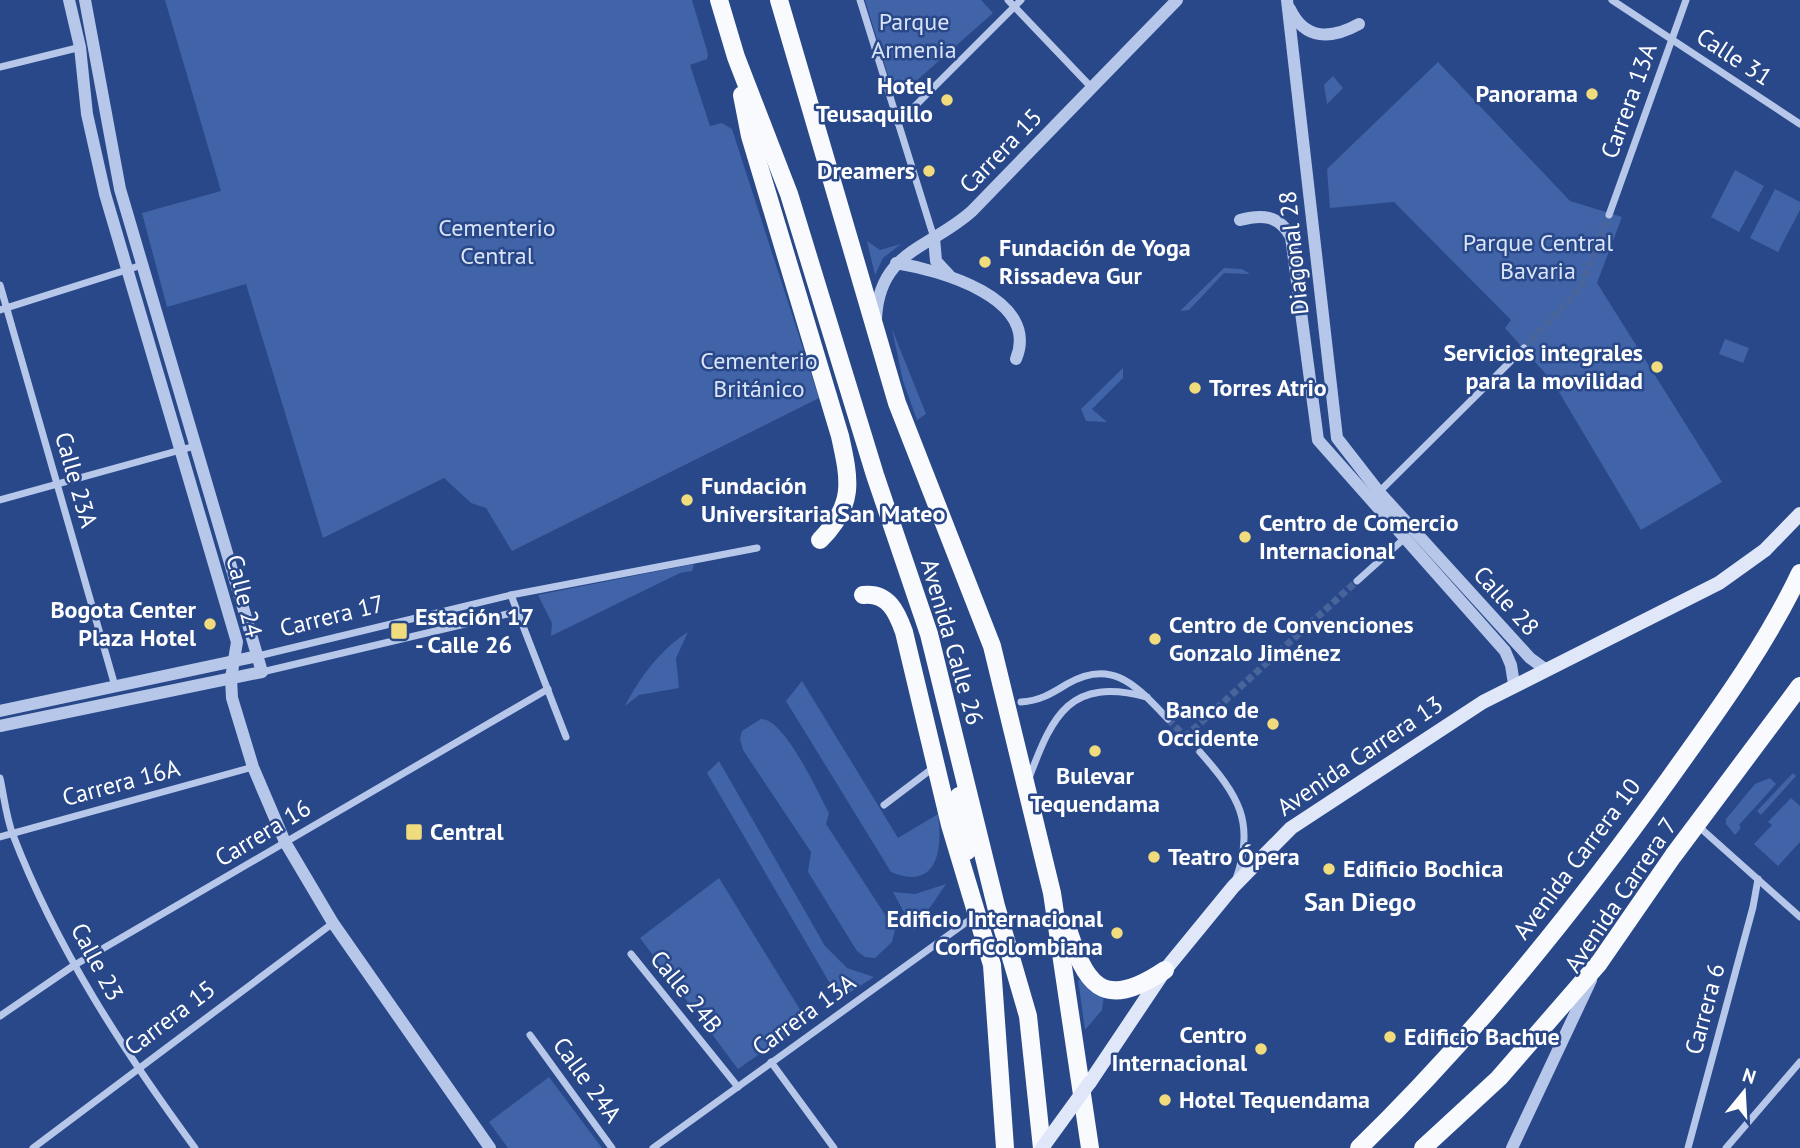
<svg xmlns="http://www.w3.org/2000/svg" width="1800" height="1148" font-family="'PT Sans',sans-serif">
	<rect width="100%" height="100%" fill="#294889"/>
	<g fill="#4163a7">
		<path d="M 165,0 L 692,0 L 708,54 L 707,59 L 690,65 L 710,126 L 722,123 L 732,129 L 819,398 L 512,551 L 486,508 L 471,503 L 444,478 L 323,538 L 246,284 L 167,307 L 142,213 L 221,191 Z"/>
		<path d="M 865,0 L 981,0 L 993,13 L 906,90 L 891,85 Z"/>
		<path d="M 1438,62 L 1570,201 L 1622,217 L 1597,283 L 1722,482 L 1641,530 L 1553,382 L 1505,328 L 1511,320 L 1394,202 L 1330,208 L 1327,169 Z"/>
		<path d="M 1333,76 L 1343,88 L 1327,104 L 1324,85 Z"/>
		<path d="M 1735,170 L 1764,186 L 1739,232 L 1711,217 Z"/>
		<path d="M 1775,189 L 1800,202 L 1800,210 L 1778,252 L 1750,238 Z"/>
		<path d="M 867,241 L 880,250 L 901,244 L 883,258 L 875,275 Z"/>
		<path d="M 1224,268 L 1242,269 L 1250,274 L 1224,273 L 1189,310 L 1180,311 Z"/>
		<path d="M 892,329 L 926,414 L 917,420 L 903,381 Z"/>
		<path d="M 1725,339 L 1749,348 L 1743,363 L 1719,354 Z"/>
		<path d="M 1123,368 L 1123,378 L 1092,409 L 1107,422 L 1086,421 L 1081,409 Z"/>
		<path d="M 694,564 L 692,571 L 680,573 L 551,636 L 552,623 L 538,595 Z"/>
		<path d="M 688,632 L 676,658 L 679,688 L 639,695 L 625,706 C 640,677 660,650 688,632 Z"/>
		<path d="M 802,681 L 898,838 L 938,814 C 943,848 938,892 891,872 L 786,701 Z"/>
		<path d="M 761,719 C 785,719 817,791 829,813 L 826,824 L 895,930 L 892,942 L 875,958 L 865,957 L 857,951 L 808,872 L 811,852 L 743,750 L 740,739 L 742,731 Z"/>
		<path d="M 719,761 L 825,946 L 847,968 L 874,977 L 839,999 L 707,773 Z"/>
		<path d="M 1793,773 L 1796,776 L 1761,815 L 1757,811 Z"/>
		<path d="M 1770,778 L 1776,784 L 1739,825 L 1741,828 L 1735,835 L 1726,824 L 1726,819 L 1755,784 Z"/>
		<path d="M 1791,798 L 1800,806 L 1800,842 L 1778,866 L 1754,844 L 1772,825 L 1768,822 Z"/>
		<path d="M 719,878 L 807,1021 L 738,1069 L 640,938 Z"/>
		<path d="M 946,884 L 914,931 L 893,892 L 915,894 Z"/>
		<path d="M 1078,979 L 1104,995 L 1102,1010 L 1085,1030 Z"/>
		<path d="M 549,1077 L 602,1148 L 508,1148 L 489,1122 Z"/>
	</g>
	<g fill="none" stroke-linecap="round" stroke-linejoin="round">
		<g stroke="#49639b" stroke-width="7" stroke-dasharray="7 3.5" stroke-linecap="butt">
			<path d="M 1524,348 L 1581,287 L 1609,215"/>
			<path d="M 1168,719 L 1200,752"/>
			<path d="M 1185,737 L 1357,581"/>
		</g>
		<g stroke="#b6c7e9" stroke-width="7">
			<path d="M 860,0 L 934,238"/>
			<path d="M 1008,0 L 1091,87"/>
			<path d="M 1612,0 L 1800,124"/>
			<path d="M 0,67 L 81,47"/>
			<path d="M 898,123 L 1021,0"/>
			<path d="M 1609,215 L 1686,0"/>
			<path d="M 0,285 L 115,686"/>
			<path d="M 0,310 L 142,265"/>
			<path d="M 1378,493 L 1524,348"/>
			<path d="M 0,500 L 195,446"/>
			<path d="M 1357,581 L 1406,537"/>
			<path d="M 511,595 L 566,737"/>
			<path d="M 258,656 L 511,595 L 757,548"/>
			<path d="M 262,672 L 516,612"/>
			<path d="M 1021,702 C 1039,701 1051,694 1067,684 C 1113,657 1137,687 1168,719"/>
			<path d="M 1200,752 C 1238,795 1256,822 1236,879"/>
			<path d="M 0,778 C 4,796 6,817 13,835 C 57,949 123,1050 195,1148"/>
			<path d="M 1029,778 C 1053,714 1070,677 1147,697"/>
			<path d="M 884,805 L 933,768"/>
			<path d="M 1697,825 L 1800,917"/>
			<path d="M 0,837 L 253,767"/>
			<path d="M 631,954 L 738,1087"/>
			<path d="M 0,1016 L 73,966 L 548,689"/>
			<path d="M 530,1035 L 612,1148"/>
			<path d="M 771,1062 L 834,1148"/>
			<path d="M 33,1148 L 333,923"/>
			<path d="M 653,1148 L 975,916"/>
			<path d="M 1688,1148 L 1753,907 L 1758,879"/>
			<path d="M 1726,1148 L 1800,1062"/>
		</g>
		<g stroke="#b6c7e9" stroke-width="12">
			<path d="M 69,0 L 80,47 L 87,114 L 105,194 L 237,642 L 231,678 L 232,698 L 253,767 L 285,842 L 333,923 L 490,1148"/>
			<path d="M 1287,0 L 1337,438 L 1379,492 L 1530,658 L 1545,669"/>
			<path d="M 1290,9 C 1305,41 1332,39 1359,24"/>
			<path d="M 1240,220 C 1262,214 1279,215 1291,237 L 1318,440 L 1505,651 L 1511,665 L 1514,684"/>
			<path d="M 934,238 L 936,261 L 949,275"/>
			<path d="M 896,263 C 939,270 1041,298 1016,359"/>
			<path d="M 876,319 C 879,250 930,249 972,211 L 1177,0"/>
			<path d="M 0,711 L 258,656"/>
			<path d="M 0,726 L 262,672 L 120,189 L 85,0"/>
			<path d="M 1512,1148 L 1591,980"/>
		</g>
		<path stroke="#e0e7f8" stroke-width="14" d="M 1090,1082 L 1165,970 L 1233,887 L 1291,828 L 1483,702 L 1719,583 L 1765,550 L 1800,514"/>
		<g stroke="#f8fafe" stroke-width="18">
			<path d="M 719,0 L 736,57 L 789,194 L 875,475 L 929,634 L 996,906 L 1028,1016 L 1042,1148"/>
			<path d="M 779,0 L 897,403 L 992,646 L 1052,893 L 1090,1148"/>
			<path d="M 742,95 L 750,136 L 840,436 C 850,481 855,505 820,540"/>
			<path d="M 863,595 C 888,592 897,612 904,632 L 950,825 L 992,965 L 1005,1148"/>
			<path d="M 959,796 L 967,851"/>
			<path d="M 1066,923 C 1085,984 1101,1013 1165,970"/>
			<path d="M 1359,1148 C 1475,1035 1575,910 1669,779 C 1716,713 1765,647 1800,573"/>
			<path d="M 1423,1148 L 1499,1078 L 1599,963 L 1673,856 L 1800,686"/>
		</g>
		<path stroke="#e0e7f8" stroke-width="14" d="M 1042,1148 L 1090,1082"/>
	</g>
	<g fill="#f0dc7d" stroke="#294889" stroke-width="2.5">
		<circle cx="1592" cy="94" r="7"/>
		<circle cx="947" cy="100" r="7"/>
		<circle cx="929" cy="171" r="7"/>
		<circle cx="985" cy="262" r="7"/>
		<circle cx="1657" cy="367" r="7"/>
		<circle cx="1195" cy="388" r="7"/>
		<circle cx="687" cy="500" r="7"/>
		<circle cx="1245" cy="537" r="7"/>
		<circle cx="210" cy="624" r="7"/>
		<rect x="390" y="622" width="18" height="18" rx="3.5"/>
		<circle cx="1155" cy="639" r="7"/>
		<circle cx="1273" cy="724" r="7"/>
		<circle cx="1095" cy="751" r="7"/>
		<rect x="405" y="823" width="18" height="18" rx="3.5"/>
		<circle cx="1154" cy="857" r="7"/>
		<circle cx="1329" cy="869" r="7"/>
		<circle cx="1117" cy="933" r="7"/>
		<circle cx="1390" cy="1037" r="7"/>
		<circle cx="1261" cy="1049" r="7"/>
		<circle cx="1165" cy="1100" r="7"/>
	</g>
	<g text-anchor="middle" stroke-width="5" stroke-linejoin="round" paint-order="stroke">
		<g font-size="24" fill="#dae4f7" stroke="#294889">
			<text x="914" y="30">Parque<tspan x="914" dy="28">Armenia</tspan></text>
			<text x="497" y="236">Cementerio<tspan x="497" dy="28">Central</tspan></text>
			<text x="1538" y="251">Parque Central<tspan x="1538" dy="28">Bavaria</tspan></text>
			<text x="759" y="369">Cementerio<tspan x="759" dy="28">Británico</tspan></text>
		</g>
		<g font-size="24" fill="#fff" stroke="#294889">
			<text transform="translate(1734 57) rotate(33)" y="8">Calle 31</text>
			<text transform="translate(1629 101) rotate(-70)" y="8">Carrera 13A</text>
			<text transform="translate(1001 151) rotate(-46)" y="8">Carrera 15</text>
			<text transform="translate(1294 253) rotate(-96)" y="8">Diagonal 28</text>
			<text transform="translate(76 480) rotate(74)" y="8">Calle 23A</text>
			<text transform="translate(244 596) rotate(76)" y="8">Calle 24</text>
			<text transform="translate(1506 601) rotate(48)" y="8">Calle 28</text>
			<text transform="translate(332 616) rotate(-14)" y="8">Carrera 17</text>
			<text transform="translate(952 642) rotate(74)" y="8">Avenida Calle 26</text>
			<text transform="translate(1360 756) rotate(-34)" y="8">Avenida Carrera 13</text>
			<text transform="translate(121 783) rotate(-15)" y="8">Carrera 16A</text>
			<text transform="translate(263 833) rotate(-31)" y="8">Carrera 16</text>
			<text transform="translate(1577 859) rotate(-53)" y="8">Avenida Carrera 10</text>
			<text transform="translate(1621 895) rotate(-56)" y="8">Avenida Carrera 7</text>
			<text transform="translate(97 962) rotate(62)" y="8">Calle 23</text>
			<text transform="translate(686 992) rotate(51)" y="8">Calle 24B</text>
			<text transform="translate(1705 1009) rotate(-75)" y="8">Carrera 6</text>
			<text transform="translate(804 1015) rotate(-36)" y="8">Carrera 13A</text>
			<text transform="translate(170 1018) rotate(-37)" y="8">Carrera 15</text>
			<text transform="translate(587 1080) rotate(54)" y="8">Calle 24A</text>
		</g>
		<g font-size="24" font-weight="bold" fill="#fff" stroke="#294889" text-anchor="start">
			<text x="933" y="94" text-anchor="end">Hotel<tspan x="933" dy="28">Teusaquillo</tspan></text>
			<text x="1578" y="102" text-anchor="end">Panorama</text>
			<text x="915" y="179" text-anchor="end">Dreamers</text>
			<text x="999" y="256">Fundación de Yoga<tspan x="999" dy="28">Rissadeva Gur</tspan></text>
			<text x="1643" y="361" text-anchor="end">Servicios integrales<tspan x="1643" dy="28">para la movilidad</tspan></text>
			<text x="1209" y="396">Torres Atrio</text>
			<text x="701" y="494">Fundación<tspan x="701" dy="28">Universitaria San Mateo</tspan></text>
			<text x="1259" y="531">Centro de Comercio<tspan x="1259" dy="28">Internacional</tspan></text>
			<text x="196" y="618" text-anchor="end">Bogota Center<tspan x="196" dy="28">Plaza Hotel</tspan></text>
			<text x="415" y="625">Estación 17<tspan x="415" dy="28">- Calle 26</tspan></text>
			<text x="1169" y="633">Centro de Convenciones<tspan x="1169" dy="28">Gonzalo Jiménez</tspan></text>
			<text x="1259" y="718" text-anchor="end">Banco de<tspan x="1259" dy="28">Occidente</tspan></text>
			<text x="1095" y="784" text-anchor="middle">Bulevar<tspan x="1095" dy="28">Tequendama</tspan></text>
			<text x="430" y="840">Central</text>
			<text x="1168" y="865">Teatro Ópera</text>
			<text x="1343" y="877">Edificio Bochica</text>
			<text x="1103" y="927" text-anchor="end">Edificio Internacional<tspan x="1103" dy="28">CorfiColombiana</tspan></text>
			<text x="1247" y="1043" text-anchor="end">Centro<tspan x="1247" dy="28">Internacional</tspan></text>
			<text x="1404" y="1045">Edificio Bachue</text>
			<text x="1179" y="1108">Hotel Tequendama</text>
		</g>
		<g font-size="26" font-weight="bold" fill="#fff" stroke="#294889">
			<text x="1360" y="911">San Diego</text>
		</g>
	</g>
	<g transform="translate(1744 1092) rotate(18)" stroke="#294889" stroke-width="5" paint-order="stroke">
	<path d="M0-5L12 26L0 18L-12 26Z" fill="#ffffff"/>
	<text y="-10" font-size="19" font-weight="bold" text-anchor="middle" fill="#ffffff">N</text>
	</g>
</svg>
